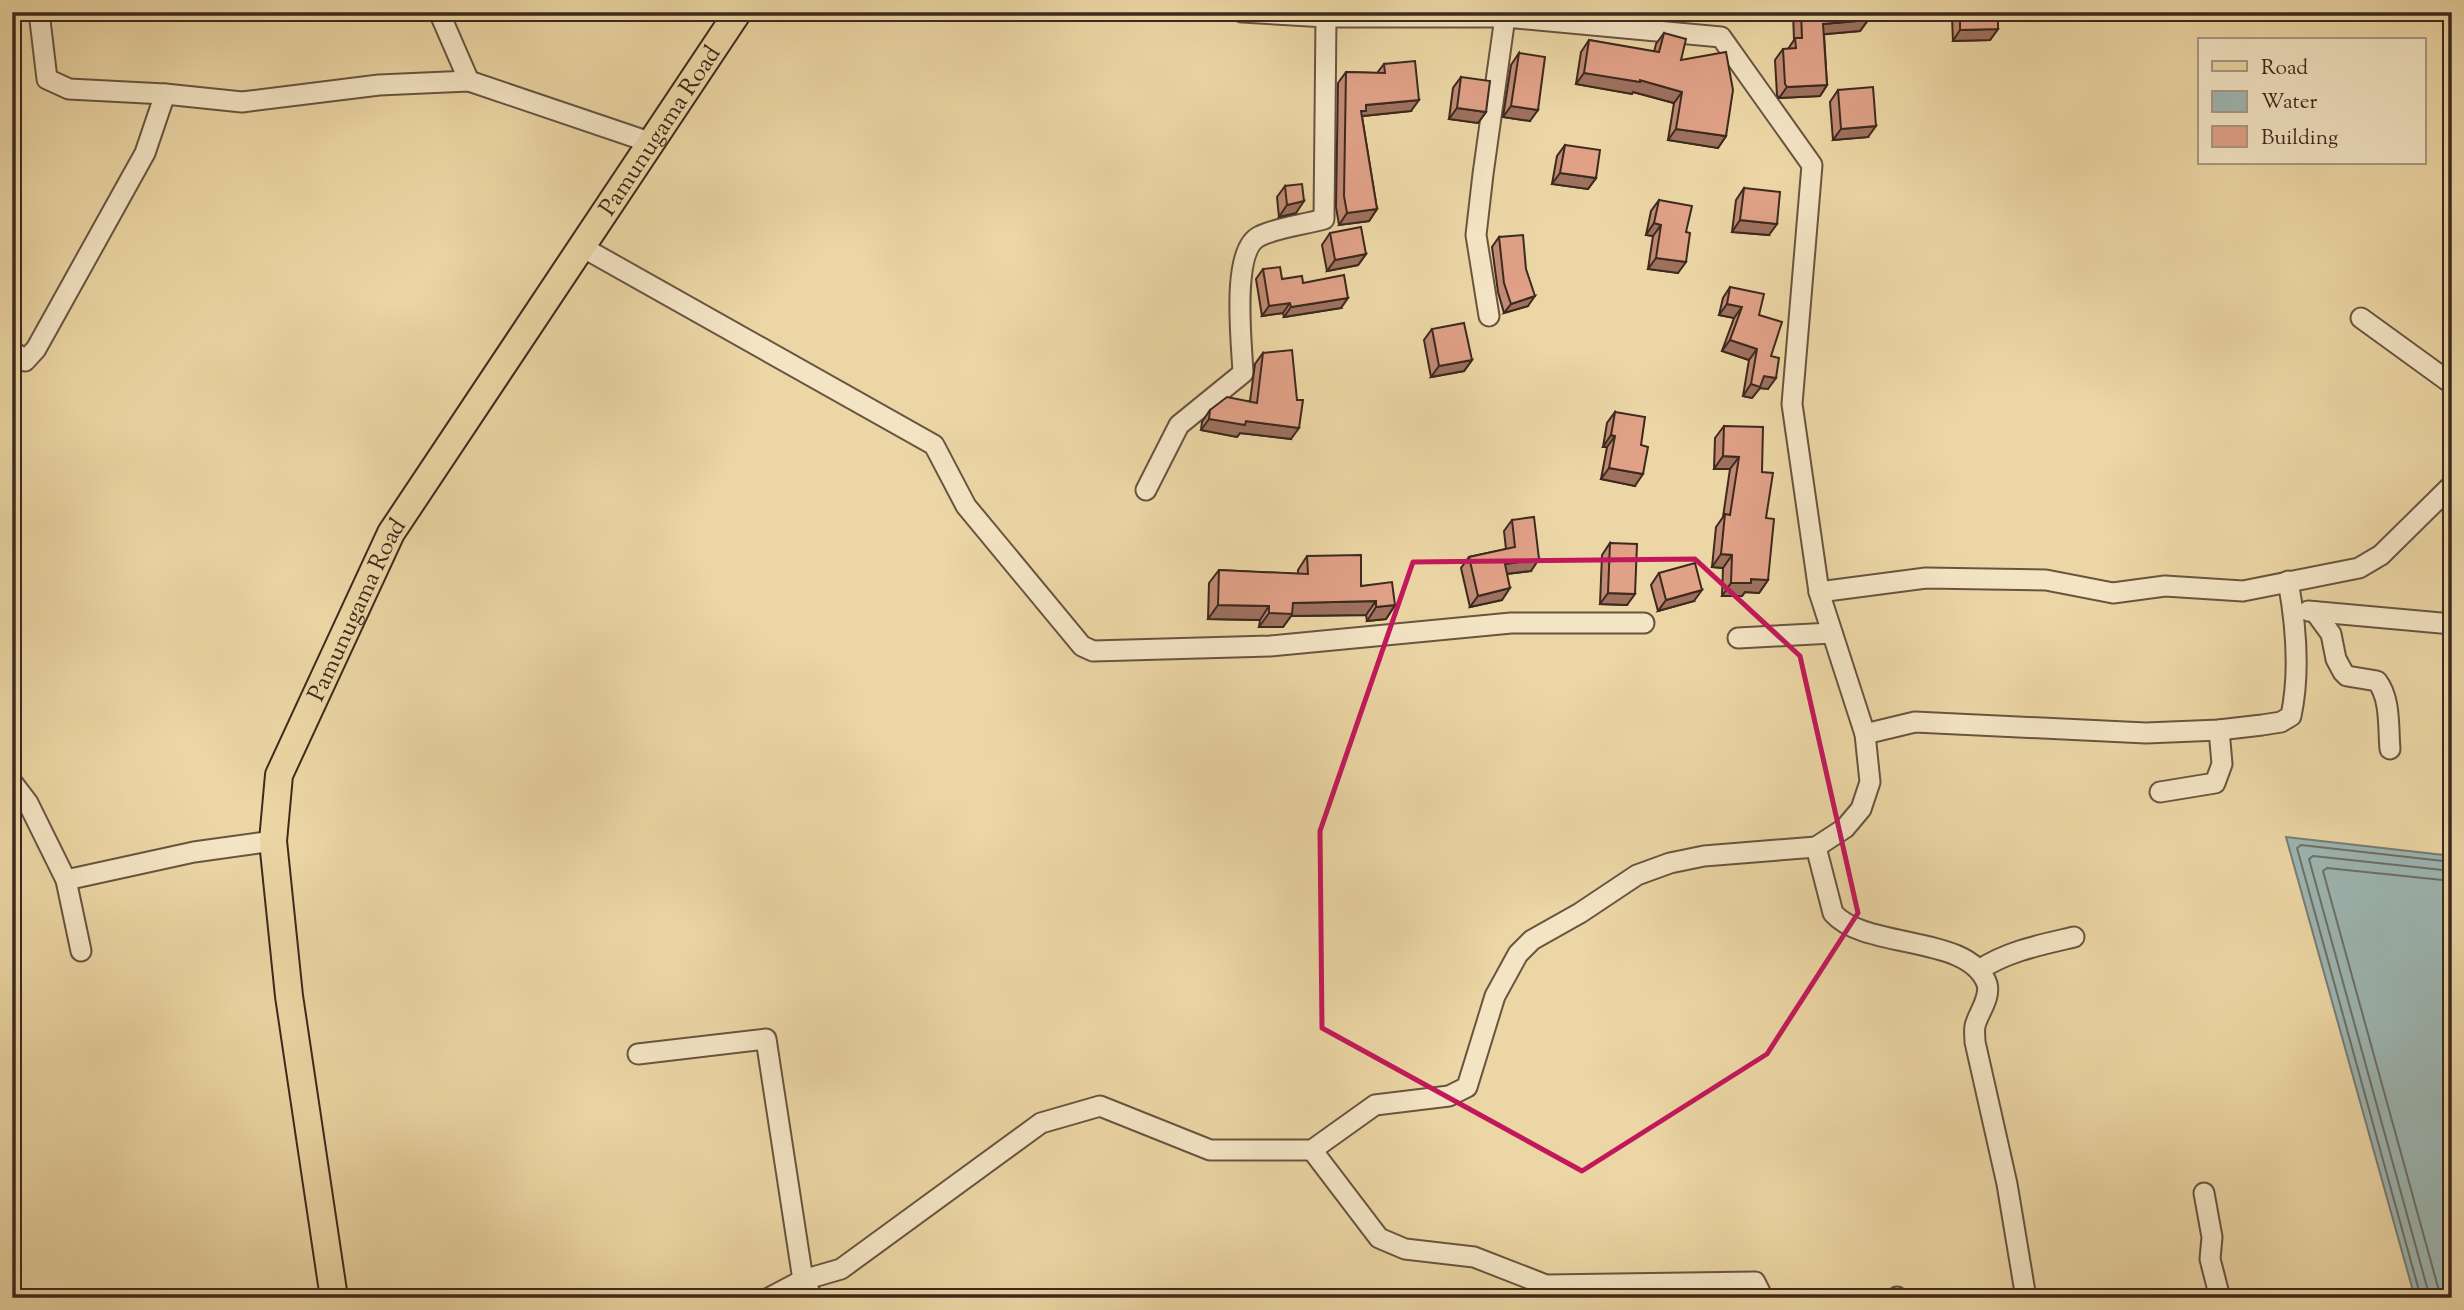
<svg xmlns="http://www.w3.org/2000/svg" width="2464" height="1310" font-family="'Sorts Mill Goudy',serif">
	<rect width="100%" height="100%" fill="#ecd6a5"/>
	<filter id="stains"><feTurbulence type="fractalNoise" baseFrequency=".00286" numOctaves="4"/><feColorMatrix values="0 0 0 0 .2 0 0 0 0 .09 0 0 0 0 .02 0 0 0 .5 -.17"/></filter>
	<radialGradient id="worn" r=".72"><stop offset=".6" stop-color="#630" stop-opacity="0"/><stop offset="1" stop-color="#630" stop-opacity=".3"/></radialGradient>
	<path fill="#9db6b2" stroke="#777e77" stroke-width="2" d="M 2286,837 L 2452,856 L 2452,1298 L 2415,1298 Z"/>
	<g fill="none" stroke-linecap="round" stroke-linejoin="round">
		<g stroke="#6d7068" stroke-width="2">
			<path d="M 2421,1298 L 2297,848 L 2301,845 L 2452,862"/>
			<path d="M 2430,1298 L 2309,859 L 2313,856 L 2452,871"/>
			<path d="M 2441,1298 L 2323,871 L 2327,868 L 2452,881"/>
		</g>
		<g stroke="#695440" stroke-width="23">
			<g id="minor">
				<path d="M 39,12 L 47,79 L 69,89 L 165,94 L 242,102 L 379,85 L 469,81 L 652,143"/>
				<path d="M 439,12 L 469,81"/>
				<path d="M 582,247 L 934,445 L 966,506 L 1082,646 L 1093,651 L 1270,646 L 1511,623 L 1644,623"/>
				<path d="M 1489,316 L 1476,235 L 1483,174 L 1505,17"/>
				<path d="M 2361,318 L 2452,384"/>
				<path d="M 12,350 L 25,361 L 36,349 L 145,153 L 165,94"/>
				<path d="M 1146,490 L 1179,425 L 1243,373 C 1242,345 1230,249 1260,236 C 1279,227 1303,225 1324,219 L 1326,17"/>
				<path d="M 1819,592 L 1926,578 L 2046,580 L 2113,593 L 2165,586 L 2243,591 L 2359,568 L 2381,555 L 2452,485"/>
				<path d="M 2308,611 L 2452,624"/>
				<path d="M 2315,612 L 2331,634 L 2336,659 L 2343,672 L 2347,676 L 2377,681 C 2391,699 2388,728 2390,749"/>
				<path d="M 1738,638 L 1832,633"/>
				<path d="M 1865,734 L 1915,722 L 2146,733 L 2219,730 L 2262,725 L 2281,722 L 2291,716 C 2300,673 2296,624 2288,581"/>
				<path d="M 12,782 L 28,803 L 66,880 L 194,852 L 273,841"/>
				<path d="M 2160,792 L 2215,783 L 2222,764 L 2219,730"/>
				<path d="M 1816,847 L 1833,913 C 1865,950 1970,934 1987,984 C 1991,998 1978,1013 1975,1026 C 1974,1031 1975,1037 1975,1042 L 2007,1184 L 2026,1298"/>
				<path d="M 66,880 L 81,951"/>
				<path d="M 1979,970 C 2008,951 2040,945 2074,937"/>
				<path d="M 638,1054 L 766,1039 L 803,1280 L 813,1298"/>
				<path d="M 1312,1150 L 1379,1238 L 1405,1249 L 1474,1257 L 1546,1285 L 1755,1282 L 1763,1298"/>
				<path d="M 2204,1193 L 2212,1237 L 2210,1259 L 2220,1298"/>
				<path d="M 1897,1297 L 1897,1298"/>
				<path d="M 769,1298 L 803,1280 L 841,1269 L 1041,1123 L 1100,1106 L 1210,1150 L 1312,1150 L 1375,1105 L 1449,1096 L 1467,1087 L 1495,996 L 1518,954 L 1532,940 L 1580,913 L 1637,875 L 1670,863 L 1704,856 L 1816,847 L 1845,828 L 1861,809 L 1870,782 L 1865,734 L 1819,592 L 1792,404 L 1812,165 L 1721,37 L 1505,17 L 1326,17 L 1242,12"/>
			</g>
		</g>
		<g stroke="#3d291e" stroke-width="30">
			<g id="major">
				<path id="s1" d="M 334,1298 L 289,996 L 273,841 L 279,775 L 391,533 L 738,12"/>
			</g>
		</g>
		<use href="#minor" stroke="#f3e4c4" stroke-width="19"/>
		<use href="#major" stroke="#ecd6a5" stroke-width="26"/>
	</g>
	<g fill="#c18a74" stroke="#3d291e" stroke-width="2">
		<path d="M 1793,12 L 1998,12 L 1998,29 L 1990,40 L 1953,41 L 1952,17 L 1909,18 L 1907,21 L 1867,19 L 1868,20 L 1860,31 L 1824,34 L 1827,85 L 1820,96 L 1779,98 L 1777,95 L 1775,60 L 1783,49 L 1788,49 L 1794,40 Z"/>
		<path d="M 1664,33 L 1726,136 L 1718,148 L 1668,140 L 1674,103 L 1633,92 L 1632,94 L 1576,84 L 1581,52 L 1589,40 L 1654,52 L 1656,44 Z"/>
		<path d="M 1519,53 L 1530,121 L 1503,117 L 1511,65 Z"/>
		<path d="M 1384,64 L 1411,111 L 1363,116 L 1362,117 L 1377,209 L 1369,221 L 1339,225 L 1336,207 L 1338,83 L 1346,72 L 1377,73 Z"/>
		<path d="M 1461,77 L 1486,112 L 1478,123 L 1449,119 L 1453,88 Z"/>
		<path d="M 1838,90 L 1868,137 L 1833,140 L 1830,102 Z"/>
		<path d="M 1565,145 L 1596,178 L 1588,189 L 1552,184 L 1557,156 Z"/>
		<path d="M 1285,186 L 1296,213 L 1279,217 L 1277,197 Z"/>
		<path d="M 1744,188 L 1769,235 L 1732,232 L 1736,200 Z"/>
		<path d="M 1659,200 L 1686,232 L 1678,273 L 1648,269 L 1653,236 L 1646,235 L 1651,211 Z"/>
		<path d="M 1330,233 L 1366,254 L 1358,265 L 1327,271 L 1322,245 Z"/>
		<path d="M 1499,237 L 1528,306 L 1504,313 L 1498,292 L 1492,247 Z"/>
		<path d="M 1263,269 L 1282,279 L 1303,283 L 1341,308 L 1284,317 L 1283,313 L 1262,316 L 1256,279 Z"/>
		<path d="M 1730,287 L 1759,315 L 1771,356 L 1768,389 L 1760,388 L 1752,398 L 1743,396 L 1749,360 L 1722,351 L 1734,318 L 1719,315 L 1723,298 Z"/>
		<path d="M 1432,329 L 1472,360 L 1464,371 L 1431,377 L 1424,340 Z"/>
		<path d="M 1263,353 L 1291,439 L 1240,433 L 1237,437 L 1201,430 L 1202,422 L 1210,410 L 1250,401 L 1255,364 Z"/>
		<path d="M 1615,412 L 1635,486 L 1601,479 L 1607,447 L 1603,447 L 1607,423 Z"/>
		<path d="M 1724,426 L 1762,472 L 1766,518 L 1768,580 L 1759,593 L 1745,592 L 1742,596 L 1722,596 L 1723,568 L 1712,567 L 1716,527 L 1723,517 L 1730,469 L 1714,469 L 1715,438 Z"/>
		<path d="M 1512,520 L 1531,571 L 1507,574 L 1502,600 L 1470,607 L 1461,568 L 1469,557 L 1506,549 L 1504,531 Z"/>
		<path d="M 1610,543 L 1627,605 L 1600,604 L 1602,555 Z"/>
		<path d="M 1307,556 L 1395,605 L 1386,619 L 1367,621 L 1366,615 L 1291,616 L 1283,627 L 1259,627 L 1260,620 L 1208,619 L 1209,583 L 1219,570 L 1298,574 L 1298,570 Z"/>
		<path d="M 1659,573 L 1694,601 L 1658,611 L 1651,585 Z"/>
	</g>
	<g fill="#9d715e" stroke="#3d291e" stroke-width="2">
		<path d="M 1690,12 L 1717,12 L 1713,18 L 1688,15 Z"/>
		<path d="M 1863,12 L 1955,12 L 1952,17 L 1909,18 L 1907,21 L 1859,18 Z"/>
		<path d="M 1868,20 L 1860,31 L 1816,35 L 1823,24 Z"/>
		<path d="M 1998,29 L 1990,40 L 1953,41 L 1960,30 Z"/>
		<path d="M 1584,73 L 1640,80 L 1682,92 L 1674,103 L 1633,92 L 1632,94 L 1576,84 Z"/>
		<path d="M 1827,85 L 1820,96 L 1779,98 L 1787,87 Z"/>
		<path d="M 1419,100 L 1411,111 L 1363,116 L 1358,122 L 1353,122 L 1366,105 Z"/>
		<path d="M 1511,106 L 1538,110 L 1530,121 L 1503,117 Z"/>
		<path d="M 1457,108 L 1486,112 L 1478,123 L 1449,119 Z"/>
		<path d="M 1876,126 L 1868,137 L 1833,140 L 1841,129 Z"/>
		<path d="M 1676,129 L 1726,136 L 1718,148 L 1668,140 Z"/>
		<path d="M 1560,173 L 1596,178 L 1588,189 L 1552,184 Z"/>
		<path d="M 1304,201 L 1296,213 L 1279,217 L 1287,205 Z"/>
		<path d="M 1377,209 L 1369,221 L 1339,225 L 1347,213 Z"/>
		<path d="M 1740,220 L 1777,224 L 1769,235 L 1732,232 Z"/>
		<path d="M 1654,223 L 1661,225 L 1653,236 L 1646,235 Z"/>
		<path d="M 1366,254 L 1358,265 L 1327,271 L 1335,260 Z"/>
		<path d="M 1656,258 L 1686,262 L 1678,273 L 1648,269 Z"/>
		<path d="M 1535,296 L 1528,306 L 1504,313 L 1511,304 Z"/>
		<path d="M 1348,298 L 1341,308 L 1284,317 L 1291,307 Z"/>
		<path d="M 1290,303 L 1283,313 L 1262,316 L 1269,306 Z"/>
		<path d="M 1727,304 L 1742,307 L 1734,318 L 1719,315 Z"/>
		<path d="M 1730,340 L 1757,349 L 1749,360 L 1722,351 Z"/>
		<path d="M 1472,360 L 1464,371 L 1431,377 L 1439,366 Z"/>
		<path d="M 1764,376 L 1776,378 L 1768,389 L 1760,388 L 1752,398 L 1743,396 L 1751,384 Z"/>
		<path d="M 1209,419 L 1246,421 L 1299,428 L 1291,439 L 1240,433 L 1237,437 L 1201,430 Z"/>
		<path d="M 1611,435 L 1615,436 L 1607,447 L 1603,447 Z"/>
		<path d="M 1723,456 L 1739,457 L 1730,469 L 1714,469 Z"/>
		<path d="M 1609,468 L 1643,474 L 1635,486 L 1601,479 Z"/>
		<path d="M 1721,554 L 1732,555 L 1723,568 L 1712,567 Z"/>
		<path d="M 1539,559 L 1531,571 L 1497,575 L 1505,564 Z"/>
		<path d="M 1751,579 L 1768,580 L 1759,593 L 1745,592 L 1742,596 L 1722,596 L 1731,583 Z"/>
		<path d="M 1510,588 L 1502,600 L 1470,607 L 1478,596 Z"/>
		<path d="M 1702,590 L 1694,601 L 1658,611 L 1666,600 Z"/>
		<path d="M 1608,593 L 1635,594 L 1627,605 L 1600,604 Z"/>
		<path d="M 1376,601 L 1366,615 L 1291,616 L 1283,627 L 1259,627 L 1269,613 L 1293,603 Z"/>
		<path d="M 1218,605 L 1269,606 L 1260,620 L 1208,619 Z"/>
		<path d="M 1395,605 L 1386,619 L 1367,621 L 1376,607 Z"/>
	</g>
	<g fill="#e0a187" stroke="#3d291e" stroke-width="2">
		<path d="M 1801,12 L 1867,12 L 1868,20 L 1823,24 L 1827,85 L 1787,87 L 1785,84 L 1783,49 L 1796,48 L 1795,38 L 1802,38 Z"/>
		<path d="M 1960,12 L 1998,12 L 1998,29 L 1960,30 Z"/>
		<path d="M 1664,33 L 1686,39 L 1681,60 L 1726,52 L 1733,90 L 1726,136 L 1676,129 L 1682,92 L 1640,80 L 1640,82 L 1584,73 L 1589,40 L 1659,52 Z"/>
		<path d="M 1519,53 L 1545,57 L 1538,110 L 1511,106 Z"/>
		<path d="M 1415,61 L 1419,100 L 1366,105 L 1366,111 L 1361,111 L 1377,209 L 1347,213 L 1344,196 L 1346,72 L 1385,73 L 1384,64 Z"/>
		<path d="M 1461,77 L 1490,81 L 1486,112 L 1457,108 Z"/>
		<path d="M 1873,87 L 1876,126 L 1841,129 L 1838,90 Z"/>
		<path d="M 1565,145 L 1600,150 L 1596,178 L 1560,173 Z"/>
		<path d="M 1302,184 L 1304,201 L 1287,205 L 1285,186 Z"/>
		<path d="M 1744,188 L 1780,192 L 1777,224 L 1740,220 Z"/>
		<path d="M 1659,200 L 1692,206 L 1686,232 L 1690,233 L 1686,262 L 1656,258 L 1661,225 L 1654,223 Z"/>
		<path d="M 1361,227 L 1366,254 L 1335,260 L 1330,233 Z"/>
		<path d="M 1523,235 L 1526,269 L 1535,296 L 1511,304 L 1504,283 L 1499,237 Z"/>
		<path d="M 1280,267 L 1282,279 L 1302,276 L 1303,283 L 1344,275 L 1348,298 L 1291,307 L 1290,303 L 1269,306 L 1263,269 Z"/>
		<path d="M 1730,287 L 1764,294 L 1759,315 L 1782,322 L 1771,356 L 1779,358 L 1776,378 L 1764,376 L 1760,387 L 1751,384 L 1757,349 L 1730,340 L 1742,307 L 1727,304 Z"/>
		<path d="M 1464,323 L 1472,360 L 1439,366 L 1432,329 Z"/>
		<path d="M 1292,350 L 1297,400 L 1303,400 L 1299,428 L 1246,421 L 1245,425 L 1209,419 L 1210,410 L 1227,397 L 1257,403 L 1263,353 Z"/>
		<path d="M 1615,412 L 1645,417 L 1641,445 L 1648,447 L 1643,474 L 1609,468 L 1615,436 L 1611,435 Z"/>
		<path d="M 1724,426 L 1763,427 L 1762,472 L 1773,473 L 1766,518 L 1774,519 L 1768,580 L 1751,579 L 1751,583 L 1731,583 L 1732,555 L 1721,554 L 1725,514 L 1730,515 L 1739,457 L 1723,456 Z"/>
		<path d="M 1534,517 L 1539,559 L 1505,564 L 1510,588 L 1478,596 L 1469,557 L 1515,547 L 1512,520 Z"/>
		<path d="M 1610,543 L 1637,544 L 1635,594 L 1608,593 Z"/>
		<path d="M 1361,555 L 1361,586 L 1392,582 L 1395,605 L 1376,607 L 1376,601 L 1293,603 L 1292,614 L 1269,613 L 1269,606 L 1218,605 L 1219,570 L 1308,574 L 1307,556 Z"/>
		<path d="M 1695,563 L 1702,590 L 1666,600 L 1659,573 Z"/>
	</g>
	<path fill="none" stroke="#c2185b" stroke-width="5" stroke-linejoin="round" d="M 1695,559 L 1800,656 L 1858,913 L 1767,1054 L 1582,1171 L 1322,1028 L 1320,831 L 1413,562 Z"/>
	<g text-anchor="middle" stroke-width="7" stroke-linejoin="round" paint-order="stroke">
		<g font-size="24" fill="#3d291e" stroke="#f3e4c4">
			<text dy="8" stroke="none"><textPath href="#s1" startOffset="1278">Pamunugama Road</textPath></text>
			<text dy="8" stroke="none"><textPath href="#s1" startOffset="710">Pamunugama Road</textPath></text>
		</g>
	</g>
	<rect width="2464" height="1310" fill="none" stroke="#ecd6a5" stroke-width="42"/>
	<rect x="14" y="14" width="2436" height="1282" fill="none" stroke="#3d291e" stroke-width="3.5"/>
	<rect x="21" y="21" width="2422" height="1268" fill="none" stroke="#3d291e" stroke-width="2"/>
	<rect x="2198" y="38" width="228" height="126" fill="#f3e4c4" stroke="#aa9982" stroke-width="2"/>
	<rect x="2212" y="61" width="35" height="10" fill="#ecd6a5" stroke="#aa9982" stroke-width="2"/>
	<text x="2261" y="74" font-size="21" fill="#3d291e">Road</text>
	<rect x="2212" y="91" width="35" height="21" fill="#9db6b2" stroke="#aa9982" stroke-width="2"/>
	<text x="2261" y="108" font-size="21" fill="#3d291e">Water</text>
	<rect x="2212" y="126" width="35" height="21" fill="#e0a187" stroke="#aa9982" stroke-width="2"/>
	<text x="2261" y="144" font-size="21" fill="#3d291e">Building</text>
	<rect width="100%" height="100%" filter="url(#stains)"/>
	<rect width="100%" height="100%" fill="url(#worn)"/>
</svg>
